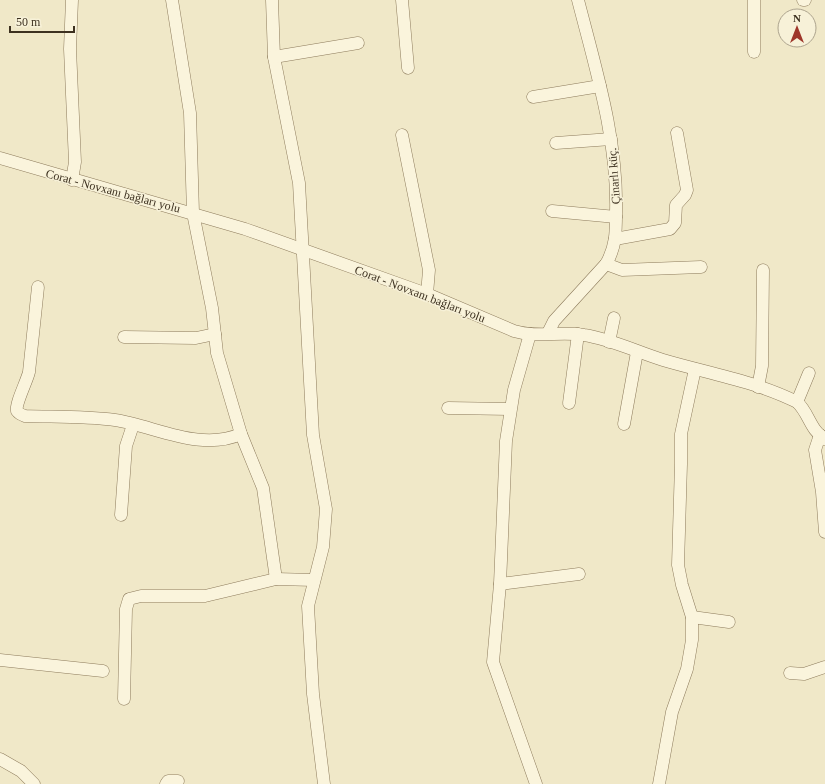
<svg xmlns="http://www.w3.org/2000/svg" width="825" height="784" font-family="Georgia,serif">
	<rect width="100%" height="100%" fill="#f0e8c8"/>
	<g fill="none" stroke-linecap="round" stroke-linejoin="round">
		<g stroke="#8d7b5c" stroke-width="13">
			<g id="minor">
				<path d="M 72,0 L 70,49 L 75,162 L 72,180"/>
				<path d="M 172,0 L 190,113 L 193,213 L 212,308 L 217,353 L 241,434 L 263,488 L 276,579"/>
				<path d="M 272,0 L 274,57 L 299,183 L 313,435 L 326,509 L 323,547 L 308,606 L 313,694 L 324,784"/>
				<path d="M 402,0 L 408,68"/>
				<path d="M 803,0 L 805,0"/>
				<path d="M 754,52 L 754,0"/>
				<path d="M 274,57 L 358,43"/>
				<path d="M 533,97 L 600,86"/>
				<path d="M 402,135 L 429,270 L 427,294"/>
				<path d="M 556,143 L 611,139"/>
				<path d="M 0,158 L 245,229 L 427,294 L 514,331 C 537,338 561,331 584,335 C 611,339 637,352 663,360 C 707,373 755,381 797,402 C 809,413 810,430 825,439"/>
				<path d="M 552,211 L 616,217"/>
				<path d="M 615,239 L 670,229 L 675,223 L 676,205 L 685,195 L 687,190 L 677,133"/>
				<path d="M 606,264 L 622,270 L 701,267"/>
				<path d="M 38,287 L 29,372 C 27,381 15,404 17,411 C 19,414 22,415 25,416 C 55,417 85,416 115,420 C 155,426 200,452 241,434"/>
				<path d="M 548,333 L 554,321 L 606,264 C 616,247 616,232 616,213 C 618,140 596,70 578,0"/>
				<path d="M 530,334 L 514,390 L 506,441 L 500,584 L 493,662 L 536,784"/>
				<path d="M 124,337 L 196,338 L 215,334"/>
				<path d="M 609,342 L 614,318"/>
				<path d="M 758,387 L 762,366 L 763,270"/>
				<path d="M 797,402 L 809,373"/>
				<path d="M 569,403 L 578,334"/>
				<path d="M 448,408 L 510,409"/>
				<path d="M 624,424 L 637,352"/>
				<path d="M 820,435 L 815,450 L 822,492 L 825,532"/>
				<path d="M 121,515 L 126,446 L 133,425"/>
				<path d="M 500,584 L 579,574"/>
				<path d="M 692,617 L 729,622"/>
				<path d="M 0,660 L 103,671"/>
				<path d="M 790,673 L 804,674 L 825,667"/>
				<path d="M 124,699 L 126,609 L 129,599 L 141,596 L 205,596 L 276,579 L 314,580"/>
				<path d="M 0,759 L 21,771 L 34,784"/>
				<path d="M 166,784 L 168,781 L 178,781"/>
				<path d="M 659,784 L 672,712 L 687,669 L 692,640 L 692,617 L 682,585 L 678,565 L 681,464 L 681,434 L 695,369"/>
			</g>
		</g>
		<use href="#minor" stroke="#faf4dc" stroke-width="12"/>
	</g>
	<g text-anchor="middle" stroke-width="3" stroke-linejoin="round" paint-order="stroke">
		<g font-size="12" fill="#3d3120" stroke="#f7f1d8">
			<text transform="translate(614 176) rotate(-94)" y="4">Çinarlı küç.</text>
			<text transform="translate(113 191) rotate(15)" y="4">Corat - Novxanı bağları yolu</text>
			<text transform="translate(420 294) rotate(21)" y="4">Corat - Novxanı bağları yolu</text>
		</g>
	</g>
	<g transform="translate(797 28)"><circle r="19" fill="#f7f1d8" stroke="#ada48e"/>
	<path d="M0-3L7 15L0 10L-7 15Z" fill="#9e362a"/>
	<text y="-6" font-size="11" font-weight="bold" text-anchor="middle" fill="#3d3120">N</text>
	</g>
	<path d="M10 26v6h64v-6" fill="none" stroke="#3d3120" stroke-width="2"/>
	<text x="16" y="26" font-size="12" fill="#3d3120" stroke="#f7f1d8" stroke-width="3" paint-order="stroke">50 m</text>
</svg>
